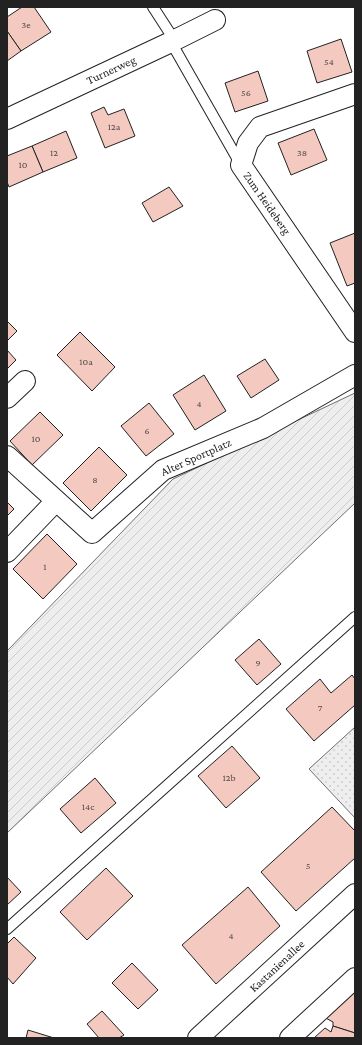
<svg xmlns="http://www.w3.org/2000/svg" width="362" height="1045" font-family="'Crimson Pro',serif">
	<defs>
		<pattern id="grass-dots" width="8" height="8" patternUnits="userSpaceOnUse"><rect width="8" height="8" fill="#eee"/><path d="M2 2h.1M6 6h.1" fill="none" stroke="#ccc" stroke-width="1.8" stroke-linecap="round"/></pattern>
		<pattern id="garden-furrows" width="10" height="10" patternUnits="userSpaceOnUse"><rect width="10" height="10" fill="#eee"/><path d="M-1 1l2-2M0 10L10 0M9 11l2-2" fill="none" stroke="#ccc"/></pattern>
	</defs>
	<rect width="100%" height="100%" fill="#fff"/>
	<path fill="url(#grass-dots)" stroke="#6f6f6f" d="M 355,727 L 355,818 L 309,769 Z"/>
	<path fill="url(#garden-furrows)" stroke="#6f6f6f" d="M 355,393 L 355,503 L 7,833 L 7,651 L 173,479 Z"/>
	<g fill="#f3c9c0" stroke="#222">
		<path d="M 22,7 L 34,7 L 51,32 L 21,51 L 7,31 L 7,17 Z"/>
		<path d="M 7,31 L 21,51 L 7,61 Z"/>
		<path d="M 341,39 L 352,72 L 317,83 L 307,51 Z"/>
		<path d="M 258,71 L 268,101 L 235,112 L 225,83 Z"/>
		<path d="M 104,107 L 108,115 L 124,109 L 135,136 L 105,148 L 91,113 Z"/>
		<path d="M 314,129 L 327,160 L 291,175 L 278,143 Z"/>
		<path d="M 66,131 L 77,158 L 43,172 L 32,146 Z"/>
		<path d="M 32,146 L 43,172 L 9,187 L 7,182 L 7,156 Z"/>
		<path d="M 169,187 L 183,206 L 153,222 L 142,203 Z"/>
		<path d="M 355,233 L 355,283 L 347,286 L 330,243 Z"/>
		<path d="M 7,321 L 17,331 L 7,341 Z"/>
		<path d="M 80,332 L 115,367 L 92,391 L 57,355 Z"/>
		<path d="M 7,350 L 16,360 L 7,369 Z"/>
		<path d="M 265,359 L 279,380 L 251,398 L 237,376 Z"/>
		<path d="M 204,375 L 226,411 L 195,430 L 173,395 Z"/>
		<path d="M 149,403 L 174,434 L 146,456 L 121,426 Z"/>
		<path d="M 40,412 L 63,435 L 32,465 L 10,441 Z"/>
		<path d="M 99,447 L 127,475 L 91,511 L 63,483 Z"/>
		<path d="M 7,502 L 14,509 L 7,516 Z"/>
		<path d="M 47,534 L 77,564 L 43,599 L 13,569 Z"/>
		<path d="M 259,639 L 281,664 L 257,685 L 235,660 Z"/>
		<path d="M 352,675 L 355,679 L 355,705 L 314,741 L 286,709 L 320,679 L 331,693 Z"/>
		<path d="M 232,746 L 260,778 L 226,808 L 198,776 Z"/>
		<path d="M 95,778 L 116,803 L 81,833 L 60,809 Z"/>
		<path d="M 332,807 L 355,831 L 355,858 L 296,911 L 261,872 Z"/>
		<path d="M 106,868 L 133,896 L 87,940 L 60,912 Z"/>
		<path d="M 7,877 L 21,892 L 7,905 Z"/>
		<path d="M 248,887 L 280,926 L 216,984 L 182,945 Z"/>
		<path d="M 14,937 L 36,958 L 13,984 L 7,977 L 7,944 Z"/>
		<path d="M 132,963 L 158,990 L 138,1009 L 112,983 Z"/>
		<path d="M 355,985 L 355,1033 L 333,1026 L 333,1022 L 322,1016 Z"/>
		<path d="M 102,1011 L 124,1035 L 119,1038 L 99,1038 L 87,1024 Z"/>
		<path d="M 333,1026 L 355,1033 L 355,1038 L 314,1038 L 325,1028 L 331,1032 Z"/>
		<path d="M 28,1030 L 54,1038 L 26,1038 Z"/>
	</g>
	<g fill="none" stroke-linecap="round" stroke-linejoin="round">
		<g stroke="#222" stroke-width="12">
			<g id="service">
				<path d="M 153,7 L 175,41"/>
				<path d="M 171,42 L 241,165"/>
				<path d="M 7,929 L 355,617"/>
			</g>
		</g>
		<g stroke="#222" stroke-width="22">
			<g id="minor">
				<path d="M 355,94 L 260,127 L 248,143 L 241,165 L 355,332"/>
				<path d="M 7,119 L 171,42 L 215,20"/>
				<path d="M 7,398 L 25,381"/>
				<path d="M 7,456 L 92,533 L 163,470 L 263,428 L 355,375"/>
				<path d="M 7,552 L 56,501"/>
				<path d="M 198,1038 L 355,894"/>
				<path d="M 290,1038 L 355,978"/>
			</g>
		</g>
		<use href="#service" stroke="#fff" stroke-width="10"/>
		<use href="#minor" stroke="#fff" stroke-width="20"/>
	</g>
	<g text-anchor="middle" stroke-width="3" stroke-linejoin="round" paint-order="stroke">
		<g font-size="10" fill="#564c4a">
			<text x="26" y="28">3e</text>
			<text x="329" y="65">54</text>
			<text x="246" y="96">56</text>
			<text x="114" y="130">12a</text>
			<text x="54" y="156">12</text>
			<text x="302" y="156">38</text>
			<text x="23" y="168">10</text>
			<text x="86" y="365">10a</text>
			<text x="199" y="407">4</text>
			<text x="147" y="434">6</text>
			<text x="36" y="442">10</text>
			<text x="95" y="483">8</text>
			<text x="45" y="570">1</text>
			<text x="258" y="666">9</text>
			<text x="320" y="711">7</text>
			<text x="229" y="781">12b</text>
			<text x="88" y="810">14c</text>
			<text x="308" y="869">5</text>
			<text x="231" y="939">4</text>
		</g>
		<g font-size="12" fill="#222" stroke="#fff">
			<text transform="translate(111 70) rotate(-25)" y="4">Turnerweg</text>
			<text transform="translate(267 203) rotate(55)" y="4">Zum Heideberg</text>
			<text transform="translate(196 457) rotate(-24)" y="4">Alter Sportplatz</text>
			<text transform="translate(277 966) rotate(-43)" y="4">Kastanienallee</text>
		</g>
	</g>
	<rect width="362" height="1045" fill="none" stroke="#222222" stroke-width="16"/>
</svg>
